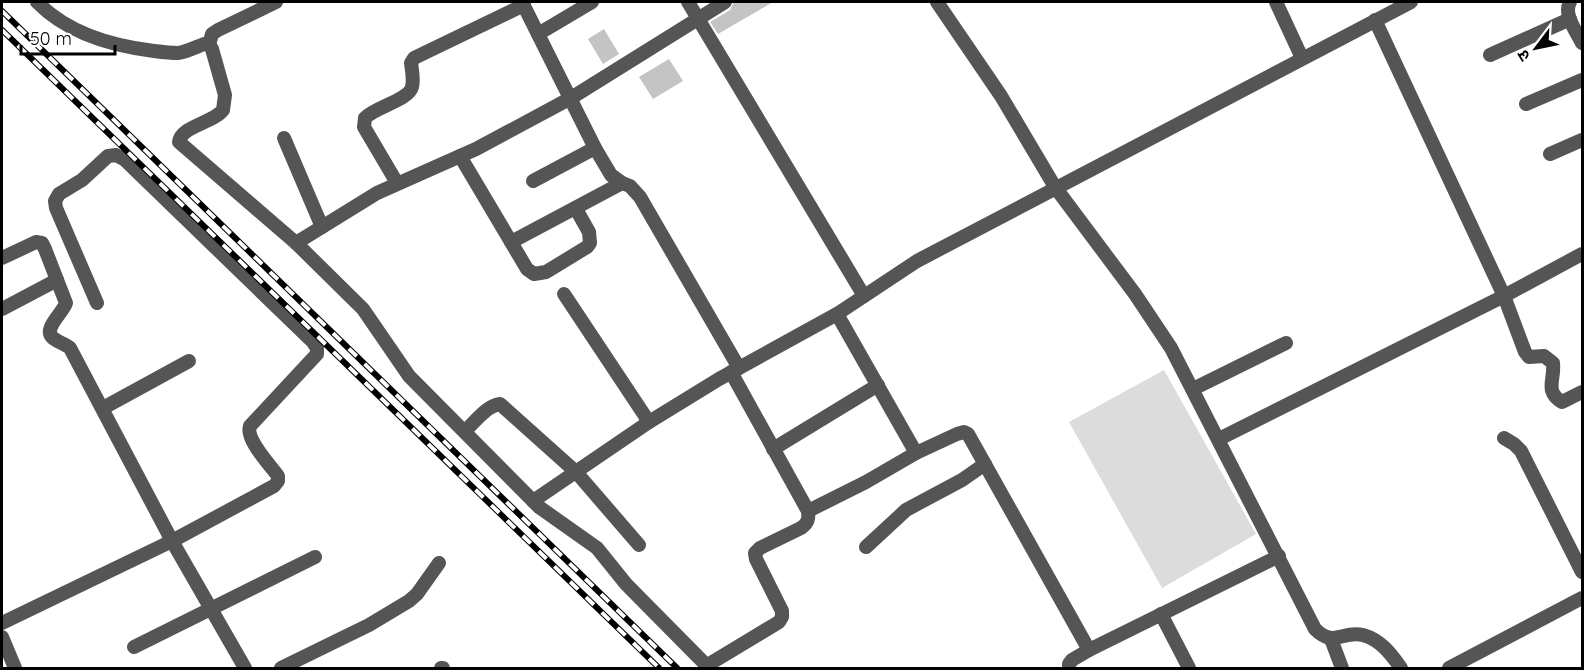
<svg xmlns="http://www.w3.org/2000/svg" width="1584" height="670" font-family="Quicksand,'Noto Sans Devanagari',sans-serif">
	<rect width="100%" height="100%" fill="#fff"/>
	<path fill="#dcdcdc" d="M 1164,370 L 1256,534 L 1162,588 L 1069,422 Z"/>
	<g fill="#c4c4c4">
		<path d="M 734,2 L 773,2 L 718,34 L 710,22 L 730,10 Z"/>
		<path d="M 604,29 L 619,54 L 603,64 L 588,39 Z"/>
		<path d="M 669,59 L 683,81 L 653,99 L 639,77 Z"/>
	</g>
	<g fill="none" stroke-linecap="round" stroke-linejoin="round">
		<g stroke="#555" stroke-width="14">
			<path d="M 37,2 C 67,33 112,46 154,51 C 162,52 170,53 178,53 C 186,52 196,47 204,44 L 209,45 L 212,49 L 225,95 L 223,110 C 213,123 181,126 179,142 L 296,243 L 363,309 L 409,376 L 539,507 L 597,548 L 626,584 L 709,668"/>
			<path d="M 522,2 L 595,148 L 611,175 L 622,183 L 630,186 L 640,197 L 739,368"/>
			<path d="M 688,2 L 864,296"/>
			<path d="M 937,2 L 1001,96 L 1055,187 L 1135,294 L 1171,348 L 1315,629 C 1334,648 1342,630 1363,635 C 1381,640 1391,654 1401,668"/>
			<path d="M 1276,2 L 1302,58"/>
			<path d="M 1570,2 C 1563,14 1576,31 1582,43"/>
			<path d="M 1375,20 L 1504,296 L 1525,352 L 1529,357 L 1544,356 L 1553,363 C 1555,380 1544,391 1562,402 L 1582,392"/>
			<path d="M 538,34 L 592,2"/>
			<path d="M 209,45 L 212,34 L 218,30 L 276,2"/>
			<path d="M 1490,55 L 1570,19"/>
			<path d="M 1526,104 L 1582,80"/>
			<path d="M 284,138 L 322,227"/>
			<path d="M 1550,154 L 1582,140"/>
			<path d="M 460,156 L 527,269 L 534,274 L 546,272 L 587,247 L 590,243 L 589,232 L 576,209"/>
			<path d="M 533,181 L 595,148"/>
			<path d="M 397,183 L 364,127 L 365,118 C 375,107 409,100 412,87 C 414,79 412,70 411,63 L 414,58 L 524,5"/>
			<path d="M 511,242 L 622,183"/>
			<path d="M 296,243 L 377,193 L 476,149 L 571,98 L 725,2"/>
			<path d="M 2,258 L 36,242 L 42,243 L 45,249 L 66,303 C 63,313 42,329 53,338 C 58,342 65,344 70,348 L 172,541 L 245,668"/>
			<path d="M 564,294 L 649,422"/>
			<path d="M 2,309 L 57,280"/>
			<path d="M 837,314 L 916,453 L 957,434 L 964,432 L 968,434 L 1089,650"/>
			<path d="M 1193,389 L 1286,343"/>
			<path d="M 103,408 L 189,361"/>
			<path d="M 465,431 C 475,422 486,406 500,404 L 576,472 L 639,545"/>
			<path d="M 1504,438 L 1514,444 L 1521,451 L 1582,572"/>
			<path d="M 1219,439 L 1504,296 L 1582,254"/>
			<path d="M 773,449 L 878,385"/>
			<path d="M 533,501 L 649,422 L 719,379 L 837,314 L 917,261 L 1411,2"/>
			<path d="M 808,511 L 866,482 L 916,453"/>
			<path d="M 866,547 L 906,510 L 962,480 L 985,464"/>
			<path d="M 1161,614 L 1189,668"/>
			<path d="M 2,623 L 172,541 L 274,486 L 278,481 L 278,476 C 270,465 245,439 250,426 L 317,354 L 317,348 L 313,342 L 125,160 L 116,155 L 108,156 L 82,180 L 59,194 L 55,201 L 56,208 L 97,303"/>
			<path d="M 2,637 L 15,668"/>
			<path d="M 1331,639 L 1342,668"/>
			<path d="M 134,647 L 315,557"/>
			<path d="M 706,666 L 779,622 L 782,617 L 782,611 L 756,559 L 755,553 L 760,548 L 801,528 C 808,523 809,519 808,511 L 731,372"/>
			<path d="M 281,668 L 369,625 L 409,601 L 417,594 L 439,563"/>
			<path d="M 441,668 L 443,668"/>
			<path d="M 1069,668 L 1069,664 L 1072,660 L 1089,650 L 1279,556"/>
			<path d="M 1449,668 L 1582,598"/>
		</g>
		<g stroke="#000" stroke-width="6">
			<g id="rail">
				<path d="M 2,11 L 677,668"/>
				<path d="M 2,30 L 659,668"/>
			</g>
		</g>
		<use href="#rail" stroke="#fff" stroke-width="4" stroke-dasharray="11" stroke-linecap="butt"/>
	</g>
	<rect width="1584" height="670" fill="none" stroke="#000000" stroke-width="6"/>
	<g transform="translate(1536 48) rotate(238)" stroke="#ffffff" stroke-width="4.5" paint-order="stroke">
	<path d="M0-4.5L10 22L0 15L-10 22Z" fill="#000000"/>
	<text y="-9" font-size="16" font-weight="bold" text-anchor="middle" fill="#000000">उ</text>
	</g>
	<path d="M21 45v9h94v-9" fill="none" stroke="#000000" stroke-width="3"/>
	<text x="30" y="45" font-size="18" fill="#000000" stroke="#ffffff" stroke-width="4.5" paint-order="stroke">50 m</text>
</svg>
